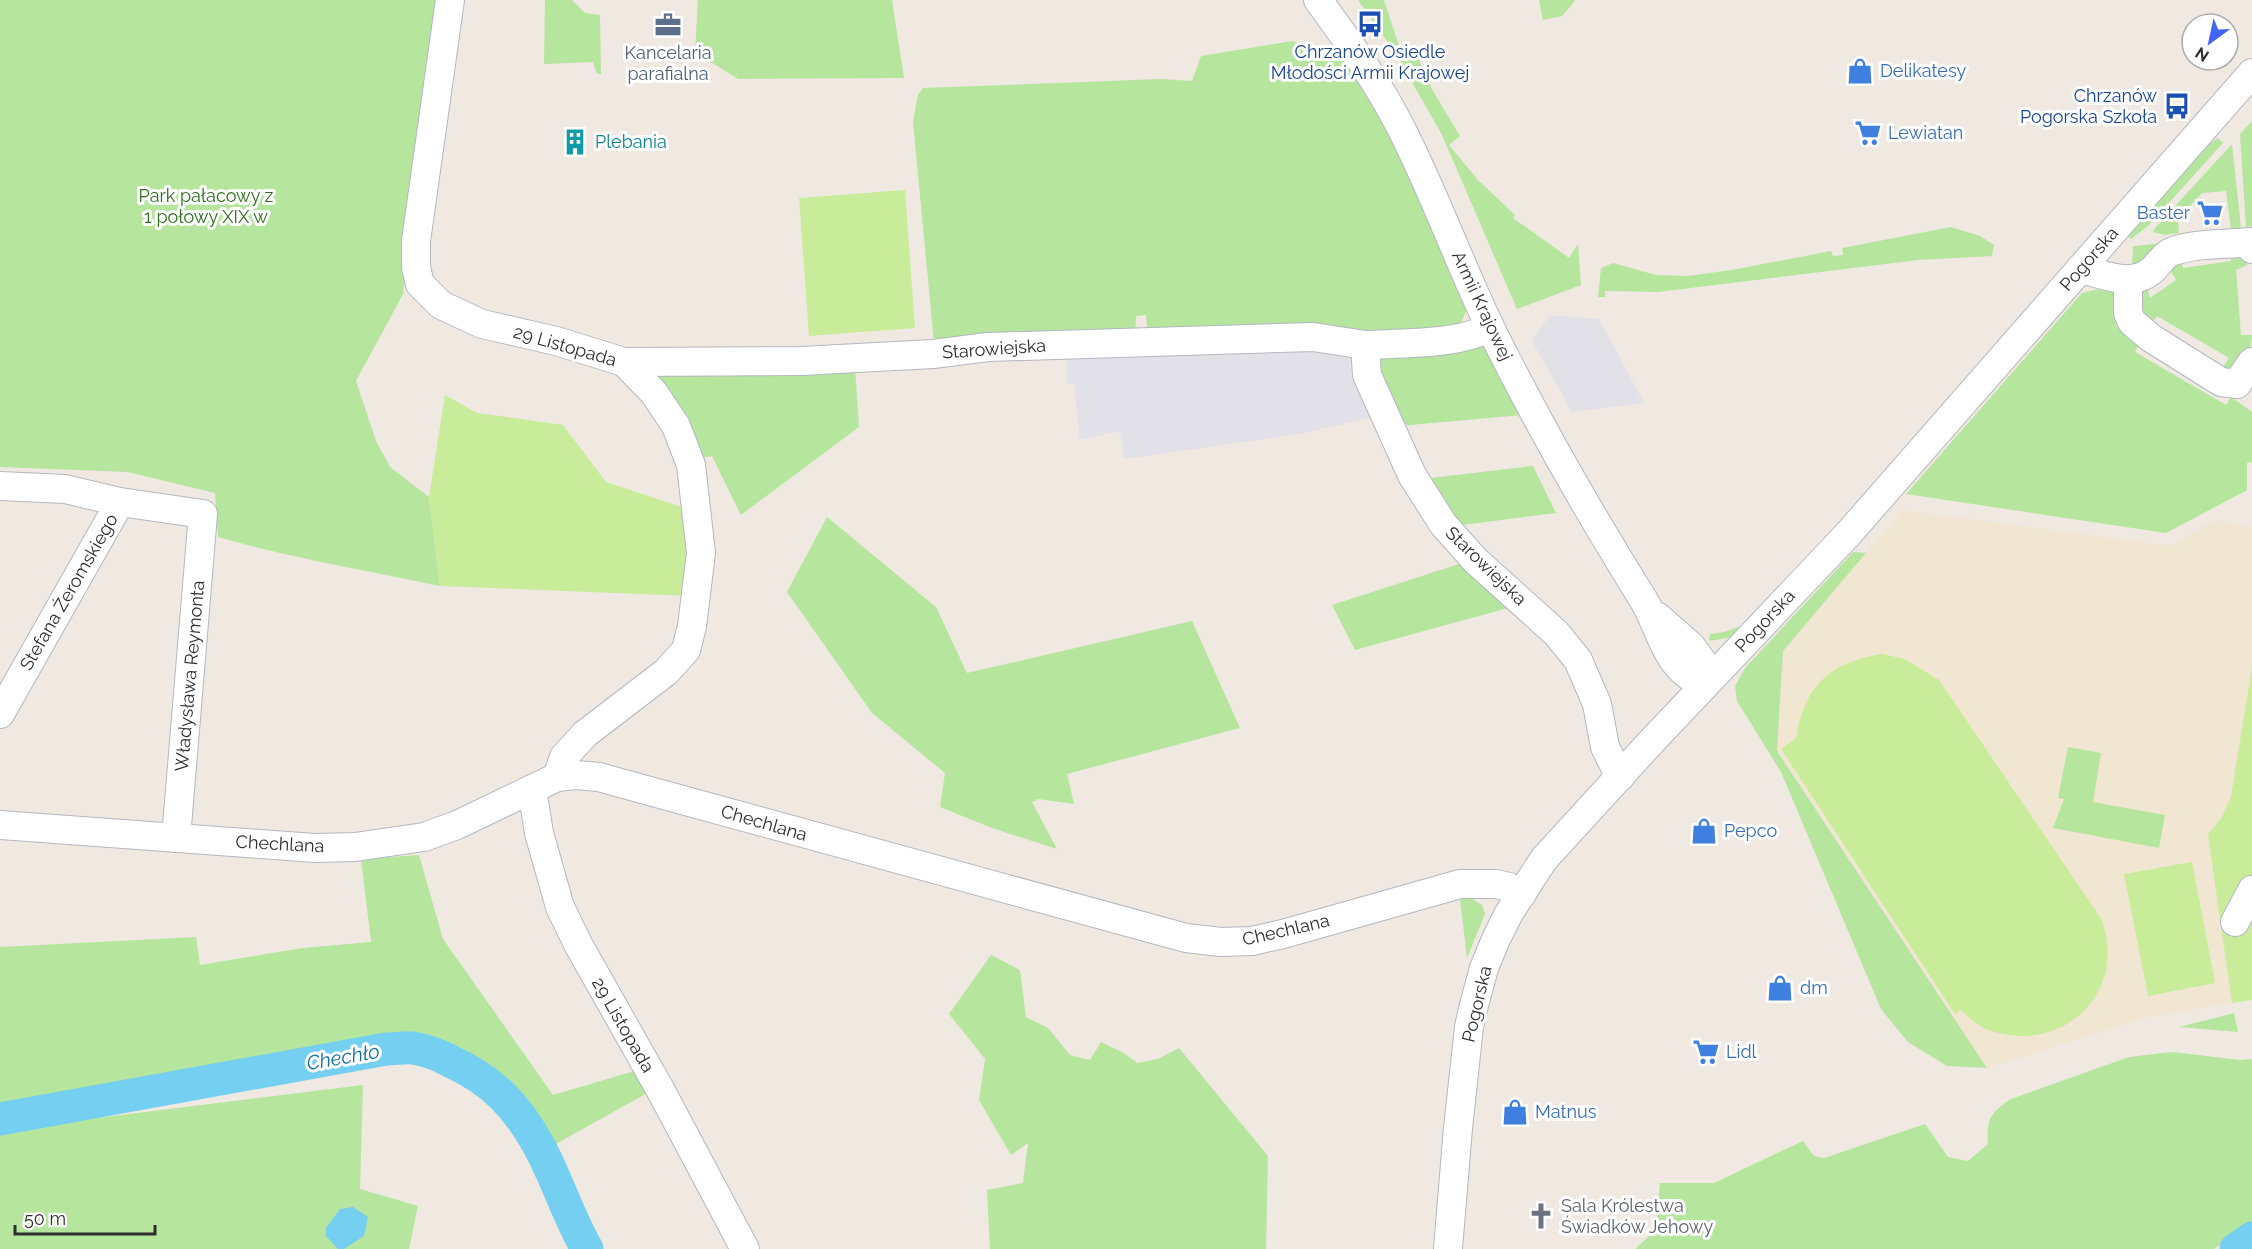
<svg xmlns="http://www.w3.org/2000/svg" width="2252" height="1249" font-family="Raleway,sans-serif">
	<rect width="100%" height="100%" fill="#efe9e1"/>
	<g fill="#e3e1e8">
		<path d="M 1550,315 L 1599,319 L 1644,403 L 1572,412 L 1532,341 Z"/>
		<path d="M 1350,341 L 1374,417 L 1300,434 L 1124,459 L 1120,431 L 1080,440 L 1074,384 L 1066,383 L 1067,350 Z"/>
	</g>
	<path fill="#f0e6d1" d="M 1903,510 L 2170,546 L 2215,520 L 2252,527 L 2252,667 L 2231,796 L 2222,817 L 2208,834 L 2232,1003 L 2149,1017 L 1987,1068 L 1777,751 L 1783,651 Z"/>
	<g fill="#b6e59e">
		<path d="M 0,0 L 438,0 L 403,294 L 356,381 L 376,441 L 390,467 L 429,497 L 440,586 C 366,570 290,558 218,537 L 215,493 L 128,472 L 0,467 Z"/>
		<path d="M 545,0 L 572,0 L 585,13 L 600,15 L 601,74 L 597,74 L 593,62 L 544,64 Z"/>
		<path d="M 698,0 L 892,0 L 904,78 L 738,79 L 695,52 Z"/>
		<path d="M 1358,0 L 1384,0 L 1401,52 L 1413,47 L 1433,91 L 1460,136 L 1449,145 L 1478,180 L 1515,215 L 1513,218 L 1569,258 L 1578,244 L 1581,285 L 1517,309 L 1442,135 L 1396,54 Z"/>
		<path d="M 1539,0 L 1575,0 L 1575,1 L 1562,16 L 1543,20 Z"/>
		<path d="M 1292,41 L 1346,58 L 1389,114 L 1469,304 L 1460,326 L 1447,331 L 1148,336 L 1146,315 L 1136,316 L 1135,336 L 934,343 L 913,122 L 918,95 L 923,88 L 1161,79 L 1192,81 L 1201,56 Z"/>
		<path d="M 2252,121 L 2252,226 L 2246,227 L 2240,134 Z"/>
		<path d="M 2218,138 L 2223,143 L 2148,226 L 2131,239 L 2122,233 L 2188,158 Z"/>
		<path d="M 2232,144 L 2241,228 L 2231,230 L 2226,191 L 2202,193 L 2191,205 L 2191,209 L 2177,210 L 2179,233 L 2165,235 L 2153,232 L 2154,229 Z"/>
		<path d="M 1951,227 L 1980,236 L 1994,245 L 1992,256 L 1918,260 L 1658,292 L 1605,291 L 1605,297 L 1598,297 L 1601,268 L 1613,263 L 1656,275 L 1688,276 L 1732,270 L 1831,251 L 1833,256 L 1843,255 L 1842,248 Z"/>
		<path d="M 2164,243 L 2132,270 L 2133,246 Z"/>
		<path d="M 2230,252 L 2245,259 L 2247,265 L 2236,270 L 2241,335 L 2252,335 C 2252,348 2245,360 2236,370 L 2221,370 L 2229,358 L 2157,316 L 2149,327 L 2141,321 L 2140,288 L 2146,283 L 2150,298 L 2176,280 L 2169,268 L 2182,258 L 2183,268 L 2231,261 Z"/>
		<path d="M 2104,284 L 2109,284 L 2120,301 L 2116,326 L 2142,340 L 2135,352 L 2226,405 L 2231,397 L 2252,412 L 2252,462 L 2247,463 L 2247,490 L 2166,533 L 1906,494 L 2082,293 L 2099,289 Z"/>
		<path d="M 1486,343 L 1522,415 L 1399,426 L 1376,378 L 1379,351 Z"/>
		<path d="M 855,367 L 859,427 L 741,515 L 712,456 L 701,458 L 656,384 L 664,368 Z"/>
		<path d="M 1533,466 L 1556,513 L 1455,526 L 1422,479 Z"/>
		<path d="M 827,517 L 936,607 L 967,673 L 1192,621 L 1240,728 L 1067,774 L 1074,804 L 1038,799 L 1032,802 L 1057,849 L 992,828 L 940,807 L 945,773 L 872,713 L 787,592 Z"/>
		<path d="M 1853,552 L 1866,553 L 1783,651 L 1777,751 L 1987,1068 L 1947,1066 L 1908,1042 L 1881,1009 L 1781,772 L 1737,701 L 1735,686 L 1745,668 Z"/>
		<path d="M 1462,563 L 1508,608 L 1355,650 L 1332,605 Z"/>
		<path d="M 1738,627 L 1741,627 L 1740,633 L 1727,638 L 1709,641 L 1710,634 L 1724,632 Z"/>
		<path d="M 2068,747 L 2101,753 L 2093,802 L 2165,815 L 2159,848 L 2053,828 L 2064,799 L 2058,798 Z"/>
		<path d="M 419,855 L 443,939 L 553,1095 L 638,1070 L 651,1091 L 554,1145 L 507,1083 L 456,1054 L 416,1043 L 377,1039 L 0,1108 L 0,947 L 196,937 L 200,965 L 303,948 L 371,942 L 361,859 Z"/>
		<path d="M 1471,898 L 1482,905 L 1485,914 L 1467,958 L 1460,899 Z"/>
		<path d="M 991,955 L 1020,970 L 1026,1017 L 1048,1028 L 1070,1055 L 1090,1060 L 1101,1042 L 1124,1053 L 1137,1063 L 1158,1059 L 1179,1048 L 1268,1156 L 1266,1249 L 990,1249 L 987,1190 L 1023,1183 L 1028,1143 L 1011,1155 L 979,1100 L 985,1059 L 949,1014 Z"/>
		<path d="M 2234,1013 L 2238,1032 L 2179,1027 Z"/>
		<path d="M 2172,1052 L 2240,1060 L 2252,1059 L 2252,1223 L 2214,1249 L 1635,1249 L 1656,1230 L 1660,1183 L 1714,1183 L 1803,1141 L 1814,1156 L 1824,1158 L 1925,1124 L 1948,1157 L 1968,1161 L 1988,1144 C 1986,1119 1991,1112 2011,1099 L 2129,1057 Z"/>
		<path d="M 363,1085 L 360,1189 L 418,1206 L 409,1249 L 0,1249 L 0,1130 Z"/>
	</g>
	<g fill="#c9ec9a">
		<path d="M 905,190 L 915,328 L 809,336 L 799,198 Z"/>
		<path d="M 445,395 L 477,413 L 563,425 L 606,482 L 691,510 L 690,596 L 440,586 L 429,497 Z"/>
		<path d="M 1882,654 L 1905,659 L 1939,680 L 2102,920 C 2107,937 2110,952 2106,970 C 2094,1025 2035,1049 1986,1029 C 1977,1025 1968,1016 1960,1010 L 1955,1014 L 1781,749 L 1796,738 C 1804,685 1831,662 1882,654 Z"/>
		<path d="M 2252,667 L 2252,1000 L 2232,1003 L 2208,834 L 2222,817 L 2231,796 Z"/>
		<path d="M 2192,862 L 2215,983 L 2148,996 L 2124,874 Z"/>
	</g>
	<path fill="#75cff0" d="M 353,1207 L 368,1217 L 364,1236 L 344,1249 L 338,1249 L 326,1236 L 326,1228 L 340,1209 Z"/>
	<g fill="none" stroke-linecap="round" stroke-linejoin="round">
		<g stroke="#75cff0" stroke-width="33">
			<path d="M 0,1119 L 386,1049 C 395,1049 405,1047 413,1048 C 426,1050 441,1056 452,1062 C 493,1081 517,1106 539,1146 C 557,1179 568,1216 587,1249"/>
			<path d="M 2236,1249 L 2252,1238"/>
		</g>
		<g stroke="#b4b7c1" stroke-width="30">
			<g id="minor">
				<path d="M 450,0 L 416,241 L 416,267 L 420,284 L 441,305 L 482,324 L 556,341 L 624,362 L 654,393 L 676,426 L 691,465 L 701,553 L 692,626 L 686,650 L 666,672 L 585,734 L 564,757 L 557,777"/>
				<path d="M 1318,0 C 1348,41 1377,81 1400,126 C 1434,192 1459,263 1491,329 C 1537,422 1588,511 1643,599 C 1658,623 1664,659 1689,676 C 1694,679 1701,681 1706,683"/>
				<path d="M 2080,269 C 2104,274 2131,288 2151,271 C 2158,266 2163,255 2171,252 C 2194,243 2224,245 2249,242 L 2252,249"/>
				<path d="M 2128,281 L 2128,313 L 2132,322 L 2139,328 L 2151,338 L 2221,382 L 2237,384 L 2252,362"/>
				<path d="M 1365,345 C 1400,343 1460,345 1490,327"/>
				<path d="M 624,362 L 801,361 L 933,354 L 988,347 L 1313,337 L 1365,345 L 1367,375 L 1412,475 L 1443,524 L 1475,560 L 1556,633 L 1578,660 L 1597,704 L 1605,747 L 1620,777"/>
				<path d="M 0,486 L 65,489 L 120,502 L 203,514 L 176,838"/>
				<path d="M 1658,617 L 1691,646 L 1702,661 L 1706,683"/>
				<path d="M 0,714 L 120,502"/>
				<path d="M 532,789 L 539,833 L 560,907 L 579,946 L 661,1091 L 745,1249"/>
				<path d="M 0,825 L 315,848 L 355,847 L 424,837 L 457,825 L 557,777 L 576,775 L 599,777 L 624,784 L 1186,938 L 1221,942 L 1252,941 L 1283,934 L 1460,884 L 1496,884 L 1509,887 L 1522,894"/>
				<path d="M 2235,922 L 2252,890"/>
				<path d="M 1448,1249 L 1458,1128 L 1469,1027 L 1474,1005 L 1484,968 L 1496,939 L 1509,913 L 1544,859 L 1652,741 L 1849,533 L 2252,73"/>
			</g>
		</g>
		<use href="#minor" stroke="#fff" stroke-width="28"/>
	</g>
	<defs>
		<g id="bus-bare" transform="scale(2.07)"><path d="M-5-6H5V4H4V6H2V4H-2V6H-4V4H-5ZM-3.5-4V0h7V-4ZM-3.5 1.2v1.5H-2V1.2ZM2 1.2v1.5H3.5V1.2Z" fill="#1a4fb4" stroke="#fff" stroke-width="2.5" paint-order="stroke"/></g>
		<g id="office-bare" transform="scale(2.07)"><path d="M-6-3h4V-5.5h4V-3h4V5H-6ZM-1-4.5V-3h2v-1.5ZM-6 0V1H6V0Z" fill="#5c6f8a" stroke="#fff" stroke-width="2.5" paint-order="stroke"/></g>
		<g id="shop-bare" transform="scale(2.07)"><path d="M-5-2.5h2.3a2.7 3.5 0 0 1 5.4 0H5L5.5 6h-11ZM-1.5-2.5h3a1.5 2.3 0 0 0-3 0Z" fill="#3f7fe0" stroke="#fff" stroke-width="2.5" paint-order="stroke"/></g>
		<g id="supermarket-bare" transform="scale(2.07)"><path d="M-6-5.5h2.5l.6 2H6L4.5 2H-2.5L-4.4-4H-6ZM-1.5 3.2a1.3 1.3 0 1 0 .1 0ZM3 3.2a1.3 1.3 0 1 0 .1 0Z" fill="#3f7fe0" stroke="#fff" stroke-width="2.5" paint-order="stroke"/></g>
		<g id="building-bare" transform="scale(2.07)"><path d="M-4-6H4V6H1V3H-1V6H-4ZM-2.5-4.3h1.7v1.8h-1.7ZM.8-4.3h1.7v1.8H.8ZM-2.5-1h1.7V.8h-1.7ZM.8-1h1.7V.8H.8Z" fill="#0f9aa8" stroke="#fff" stroke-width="2.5" paint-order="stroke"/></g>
		<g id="church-bare" transform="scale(2.07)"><path d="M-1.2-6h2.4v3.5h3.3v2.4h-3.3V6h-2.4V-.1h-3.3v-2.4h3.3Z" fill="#6b7280" stroke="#fff" stroke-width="2.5" paint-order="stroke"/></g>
	</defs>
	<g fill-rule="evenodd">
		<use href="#bus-bare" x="1370" y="24"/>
		<use href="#office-bare" x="668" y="25"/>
		<use href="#shop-bare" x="1860" y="71"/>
		<use href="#bus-bare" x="2177" y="106"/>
		<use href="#supermarket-bare" x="1868" y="133"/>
		<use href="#building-bare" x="575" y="142"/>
		<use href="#supermarket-bare" x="2210" y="213"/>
		<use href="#shop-bare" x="1704" y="831"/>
		<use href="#shop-bare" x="1780" y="988"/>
		<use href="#supermarket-bare" x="1706" y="1052"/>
		<use href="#shop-bare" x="1515" y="1112"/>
		<use href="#church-bare" x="1541" y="1216"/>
	</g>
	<g text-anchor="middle" stroke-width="6" stroke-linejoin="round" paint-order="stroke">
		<g font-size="18" fill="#164399" stroke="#fff">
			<text x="1370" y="58">Chrzanów Osiedle<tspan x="1370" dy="21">Młodości Armii Krajowej</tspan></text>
			<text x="2157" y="102" text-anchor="end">Chrzanów<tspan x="2157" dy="21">Pogorska Szkoła</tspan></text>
		</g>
		<g font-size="18" fill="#4e5e75" stroke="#fff">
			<text x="668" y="59">Kancelaria<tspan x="668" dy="21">parafialna</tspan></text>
		</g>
		<g font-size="18" fill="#366cbe" stroke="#fff" text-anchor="start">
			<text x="1880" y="77">Delikatesy</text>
			<text x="1888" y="139">Lewiatan</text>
			<text x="2190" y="219" text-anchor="end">Baster</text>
			<text x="1724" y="837">Pepco</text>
			<text x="1800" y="994">dm</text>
			<text x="1726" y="1058">Lidl</text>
			<text x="1535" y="1118">Matnus</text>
		</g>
		<g font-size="18" fill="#0d838f" stroke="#fff" text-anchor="start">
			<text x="595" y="148">Plebania</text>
		</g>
		<g font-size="18" fill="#2c6e1b" stroke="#fff">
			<text x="206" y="202">Park pałacowy z<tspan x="206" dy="21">1 połowy XIX w</tspan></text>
		</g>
		<g font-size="18" fill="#2e2e2e" stroke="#fff">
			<text transform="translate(2089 259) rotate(-49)" y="6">Pogorska</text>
			<text transform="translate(1482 306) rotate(65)" y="6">Armii Krajowej</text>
			<text transform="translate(565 346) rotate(16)" y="6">29 Listopada</text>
			<text transform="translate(994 349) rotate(-4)" y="6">Starowiejska</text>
			<text transform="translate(1486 566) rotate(44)" y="6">Starowiejska</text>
			<text transform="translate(69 592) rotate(-60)" y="6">Stefana Żeromskiego</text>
			<text transform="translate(1765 621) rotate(-47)" y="6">Pogorska</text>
			<text transform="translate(190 676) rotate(-85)" y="6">Władysława Reymonta</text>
			<text transform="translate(764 823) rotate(16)" y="6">Chechlana</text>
			<text transform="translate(280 844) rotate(3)" y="6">Chechlana</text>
			<text transform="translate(1286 930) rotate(-13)" y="6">Chechlana</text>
			<text transform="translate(1477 1004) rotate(-77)" y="6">Pogorska</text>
			<text transform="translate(623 1025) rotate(60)" y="6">29 Listopada</text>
		</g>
		<g font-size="18" fill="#5b616d" stroke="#fff" text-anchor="start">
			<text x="1561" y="1212">Sala Królestwa<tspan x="1561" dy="21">Świadków Jehowy</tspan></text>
		</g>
		<g font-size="20" font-style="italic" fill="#0d6fa3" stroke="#fff">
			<text transform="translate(343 1057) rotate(-10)" y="7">Chechło</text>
		</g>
	</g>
	<g transform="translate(2210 42) rotate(213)"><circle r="28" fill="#ffffff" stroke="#ababab" stroke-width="1.5"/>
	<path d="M0-4.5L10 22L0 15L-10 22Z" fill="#4264fb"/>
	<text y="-9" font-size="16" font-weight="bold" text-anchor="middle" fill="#2e2e2e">N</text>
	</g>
	<path d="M15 1225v9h140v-9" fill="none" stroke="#2e2e2e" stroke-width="3"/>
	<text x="24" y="1225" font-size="18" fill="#2e2e2e" stroke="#ffffff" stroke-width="4.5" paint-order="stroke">50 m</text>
</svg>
